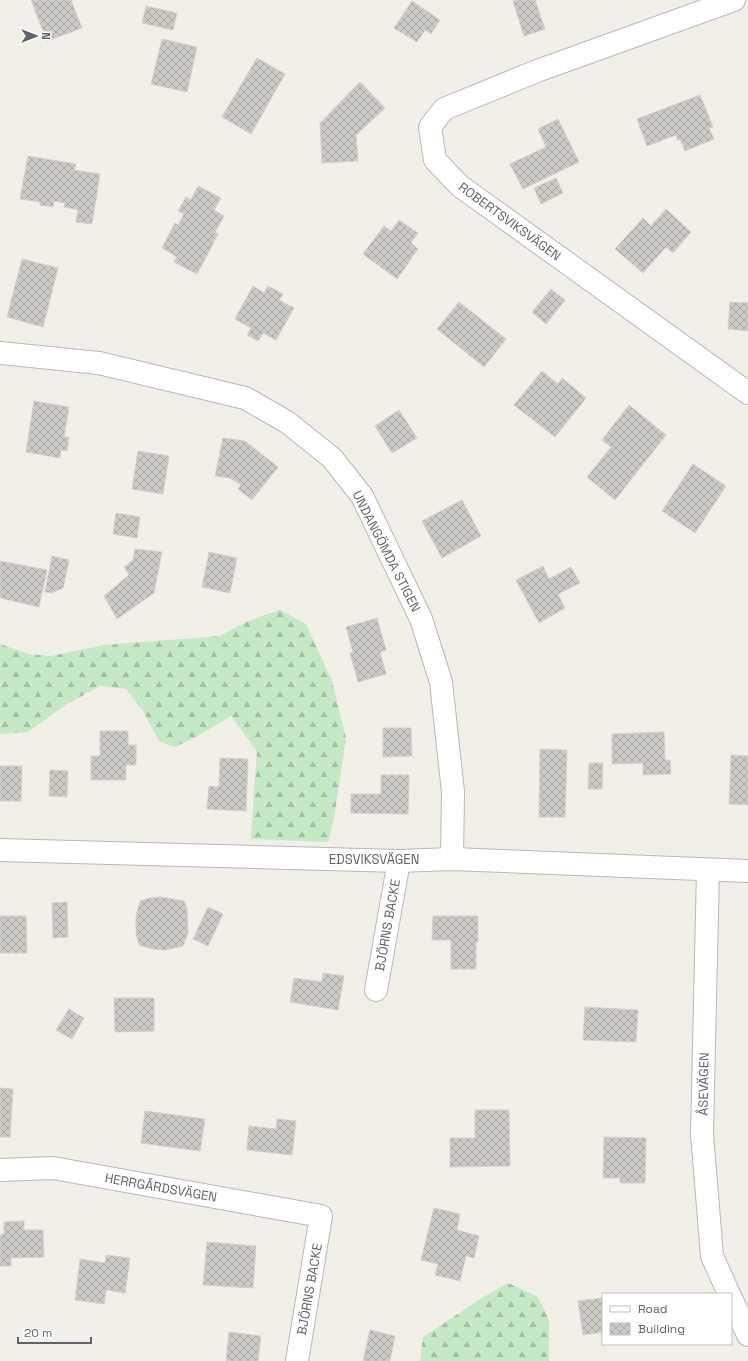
<svg xmlns="http://www.w3.org/2000/svg" width="748" height="1361" font-family="'Space Grotesk',sans-serif">
	<defs>
		<pattern id="forest-firs" width="22" height="20" patternUnits="userSpaceOnUse"><rect width="22" height="20" fill="#c5e8c5"/><path d="M5 1l3.5 6h-7zM16 11l3.5 6h-7z" fill="#a3c0a4"/></pattern>
		<pattern id="building-cross-hatch" width="8" height="8" patternUnits="userSpaceOnUse"><rect width="8" height="8" fill="#cccac5"/><path d="M0 0l8 8M0 8l8-8" fill="none" stroke="#a9a8a4"/></pattern>
	</defs>
	<rect width="100%" height="100%" fill="#f1efe8"/>
	<g fill="url(#forest-firs)">
		<path d="M 280,610 L 306,624 L 332,681 L 346,738 L 334,818 L 328,842 L 251,839 L 257,751 L 231,716 L 198,736 L 175,747 L 159,741 L 142,709 L 126,689 L 100,686 L 67,704 L 28,732 L 0,734 L 0,644 L 28,654 L 51,656 L 104,645 L 220,636 L 248,621 Z"/>
		<path d="M 508,1283 L 538,1297 L 549,1320 L 549,1361 L 420,1361 L 423,1337 L 482,1298 Z"/>
	</g>
	<g fill="url(#building-cross-hatch)" stroke="#d6d1c6">
		<path d="M 31,0 L 71,0 L 82,28 L 47,41 Z"/>
		<path d="M 517,0 L 535,0 L 545,29 L 524,36 L 513,1 Z"/>
		<path d="M 412,1 L 440,20 L 431,34 L 425,30 L 417,42 L 394,28 Z"/>
		<path d="M 146,6 L 177,13 L 173,30 L 142,23 Z"/>
		<path d="M 162,39 L 197,47 L 187,92 L 151,84 Z"/>
		<path d="M 257,58 L 285,74 L 251,134 L 222,117 Z"/>
		<path d="M 360,82 L 385,108 L 356,135 L 358,161 L 322,163 L 320,123 Z"/>
		<path d="M 700,95 L 713,127 L 709,128 L 714,139 L 685,151 L 680,139 L 678,141 L 676,135 L 647,146 L 637,119 Z"/>
		<path d="M 558,119 L 579,162 L 523,189 L 510,164 L 546,147 L 538,129 Z"/>
		<path d="M 28,156 L 76,164 L 74,170 L 100,174 L 92,224 L 76,222 L 78,210 L 64,207 L 65,203 L 54,201 L 53,207 L 40,205 L 40,202 L 20,199 Z"/>
		<path d="M 556,178 L 563,193 L 541,204 L 534,188 Z"/>
		<path d="M 198,186 L 221,198 L 214,210 L 224,216 L 215,232 L 218,234 L 213,243 L 213,244 L 197,274 L 174,262 L 177,257 L 162,248 L 175,223 L 178,225 L 184,214 L 178,211 L 186,197 L 191,200 Z"/>
		<path d="M 666,209 L 691,232 L 673,253 L 666,247 L 643,273 L 615,249 L 643,218 L 651,226 Z"/>
		<path d="M 399,220 L 418,233 L 411,243 L 418,249 L 397,279 L 363,254 L 384,226 L 391,231 Z"/>
		<path d="M 22,259 L 58,268 L 43,327 L 7,317 Z"/>
		<path d="M 253,286 L 264,293 L 268,286 L 283,294 L 279,300 L 294,308 L 276,340 L 263,333 L 258,341 L 247,335 L 251,328 L 235,319 Z"/>
		<path d="M 551,289 L 565,300 L 546,324 L 532,312 Z"/>
		<path d="M 459,302 L 506,339 L 484,367 L 437,329 Z"/>
		<path d="M 730,302 L 748,303 L 748,331 L 728,329 Z"/>
		<path d="M 542,371 L 558,384 L 562,378 L 586,398 L 555,437 L 514,405 Z"/>
		<path d="M 34,401 L 69,407 L 64,437 L 69,437 L 67,451 L 61,450 L 60,458 L 26,452 Z"/>
		<path d="M 629,405 L 666,435 L 615,500 L 587,477 L 611,447 L 602,440 Z"/>
		<path d="M 399,410 L 417,438 L 392,453 L 375,426 Z"/>
		<path d="M 223,438 L 245,441 L 278,467 L 252,500 L 238,489 L 241,485 L 230,478 L 215,476 Z"/>
		<path d="M 138,451 L 169,456 L 163,494 L 132,489 Z"/>
		<path d="M 693,464 L 726,486 L 695,533 L 662,511 Z"/>
		<path d="M 462,500 L 481,536 L 442,558 L 422,521 Z"/>
		<path d="M 116,513 L 140,517 L 137,538 L 113,534 Z"/>
		<path d="M 135,549 L 162,552 L 154,593 L 117,619 L 104,596 L 129,575 L 124,567 L 133,560 Z"/>
		<path d="M 209,552 L 237,558 L 230,593 L 202,587 Z"/>
		<path d="M 52,556 L 69,560 L 63,588 L 52,593 L 45,592 Z"/>
		<path d="M 0,561 L 47,570 L 39,607 L 0,598 Z"/>
		<path d="M 543,566 L 549,579 L 571,567 L 580,583 L 558,594 L 565,608 L 539,623 L 516,580 Z"/>
		<path d="M 377,618 L 386,650 L 380,652 L 386,674 L 358,682 L 350,653 L 353,652 L 346,627 Z"/>
		<path d="M 383,728 L 411,728 L 412,756 L 383,757 Z"/>
		<path d="M 100,731 L 128,731 L 128,745 L 136,745 L 136,765 L 126,765 L 126,780 L 91,780 L 91,756 L 100,756 Z"/>
		<path d="M 664,732 L 665,760 L 670,760 L 671,774 L 643,775 L 643,763 L 612,764 L 612,734 Z"/>
		<path d="M 540,749 L 567,750 L 565,817 L 539,817 Z"/>
		<path d="M 731,755 L 748,756 L 748,805 L 729,804 Z"/>
		<path d="M 220,758 L 248,759 L 246,811 L 207,809 L 209,786 L 219,787 Z"/>
		<path d="M 589,763 L 603,763 L 602,789 L 588,789 Z"/>
		<path d="M 0,766 L 22,766 L 21,801 L 0,801 Z"/>
		<path d="M 50,770 L 68,771 L 67,797 L 49,796 Z"/>
		<path d="M 381,775 L 409,775 L 408,814 L 351,813 L 351,794 L 381,794 Z"/>
		<path d="M 161,897 L 184,901 L 187,909 L 188,933 L 183,946 L 165,950 L 153,949 L 139,945 L 136,933 L 136,916 L 140,901 L 150,898 Z"/>
		<path d="M 67,902 L 68,937 L 53,938 L 52,903 Z"/>
		<path d="M 208,907 L 223,914 L 208,946 L 193,939 Z"/>
		<path d="M 0,916 L 26,916 L 27,953 L 0,953 Z"/>
		<path d="M 433,916 L 478,916 L 478,942 L 476,942 L 476,969 L 451,969 L 451,940 L 432,940 Z"/>
		<path d="M 323,973 L 344,976 L 338,1010 L 290,1002 L 294,978 L 322,982 Z"/>
		<path d="M 114,998 L 154,998 L 154,1031 L 115,1032 Z"/>
		<path d="M 585,1007 L 638,1010 L 636,1042 L 583,1040 Z"/>
		<path d="M 69,1009 L 84,1018 L 72,1039 L 56,1030 Z"/>
		<path d="M 0,1088 L 13,1089 L 10,1137 L 0,1137 Z"/>
		<path d="M 475,1110 L 509,1110 L 510,1166 L 450,1167 L 450,1138 L 475,1138 Z"/>
		<path d="M 145,1111 L 205,1119 L 200,1151 L 141,1143 Z"/>
		<path d="M 277,1119 L 296,1121 L 292,1155 L 247,1150 L 249,1126 L 276,1129 Z"/>
		<path d="M 604,1137 L 646,1138 L 645,1183 L 620,1183 L 620,1178 L 603,1178 Z"/>
		<path d="M 434,1208 L 460,1214 L 457,1230 L 479,1236 L 474,1258 L 466,1256 L 460,1281 L 435,1275 L 438,1264 L 421,1260 Z"/>
		<path d="M 24,1221 L 24,1230 L 43,1230 L 44,1257 L 11,1258 L 11,1266 L 0,1266 L 0,1235 L 4,1234 L 4,1222 Z"/>
		<path d="M 207,1242 L 256,1246 L 253,1288 L 203,1285 Z"/>
		<path d="M 106,1255 L 130,1258 L 125,1293 L 106,1290 L 104,1304 L 75,1300 L 80,1259 L 105,1263 Z"/>
		<path d="M 603,1298 L 603,1332 L 583,1335 L 578,1301 Z"/>
		<path d="M 370,1330 L 395,1336 L 390,1361 L 363,1361 Z"/>
		<path d="M 229,1332 L 261,1336 L 258,1361 L 226,1361 Z"/>
	</g>
	<g fill="none" stroke-linecap="round" stroke-linejoin="round">
		<g stroke="#b5b8bc" stroke-width="24">
			<g id="minor">
				<path d="M 734,0 L 537,71 L 444,109 L 430,127 L 435,160 L 460,186 L 748,393"/>
				<path d="M 0,353 L 99,363 L 245,398 L 287,422 L 332,458 L 362,496 L 421,619 L 441,682 L 453,792 L 452,859"/>
				<path d="M 0,850 L 399,861 L 452,859 L 748,871"/>
				<path d="M 708,870 L 702,1134 L 712,1256 L 729,1294"/>
				<path d="M 376,990 L 399,861"/>
				<path d="M 0,1170 L 53,1168 L 321,1216 L 297,1361"/>
				<path d="M 731,1298 L 748,1335"/>
			</g>
		</g>
		<use href="#minor" stroke="#fff" stroke-width="22"/>
	</g>
	<g text-anchor="middle" stroke-width="3" stroke-linejoin="round" paint-order="stroke">
		<g font-size="13" fill="#5f6368" stroke="#fff">
			<text transform="translate(510 221) rotate(36)" y="5">ROBERTSVIKSVÄGEN</text>
			<text transform="translate(387 551) rotate(63)" y="5">UNDANGÖMDA STIGEN</text>
			<text x="374" y="864">EDSVIKSVÄGEN</text>
			<text transform="translate(387 925) rotate(-80)" y="5">BJÖRNS BACKE</text>
			<text transform="translate(703 1084) rotate(-89)" y="5">ÅSEVÄGEN</text>
			<text transform="translate(161 1187) rotate(10)" y="5">HERRGÅRDSVÄGEN</text>
			<text transform="translate(309 1289) rotate(-80)" y="5">BJÖRNS BACKE</text>
		</g>
	</g>
	<rect x="602" y="1293" width="130" height="52" fill="#ffffff" stroke="#bfc1c3"/>
	<rect x="610" y="1306" width="20" height="6" fill="#ffffff" stroke="#bfc1c3"/>
	<text x="638" y="1313" font-size="12" fill="#5f6368">Road</text>
	<rect x="610" y="1323" width="20" height="12" fill="url(#building-cross-hatch)" stroke="#bfc1c3"/>
	<text x="638" y="1333" font-size="12" fill="#5f6368">Building</text>
	<g transform="translate(36 36) rotate(90)" stroke="#ffffff" stroke-width="3" paint-order="stroke">
	<path d="M0-3L7 15L0 10L-7 15Z" fill="#5f6368"/>
	<text y="-6" font-size="11" font-weight="bold" text-anchor="middle" fill="#5f6368">N</text>
	</g>
	<path d="M18 1337v6h73v-6" fill="none" stroke="#5f6368" stroke-width="2"/>
	<text x="24" y="1337" font-size="12" fill="#5f6368" stroke="#ffffff" stroke-width="3" paint-order="stroke">20 m</text>
</svg>
